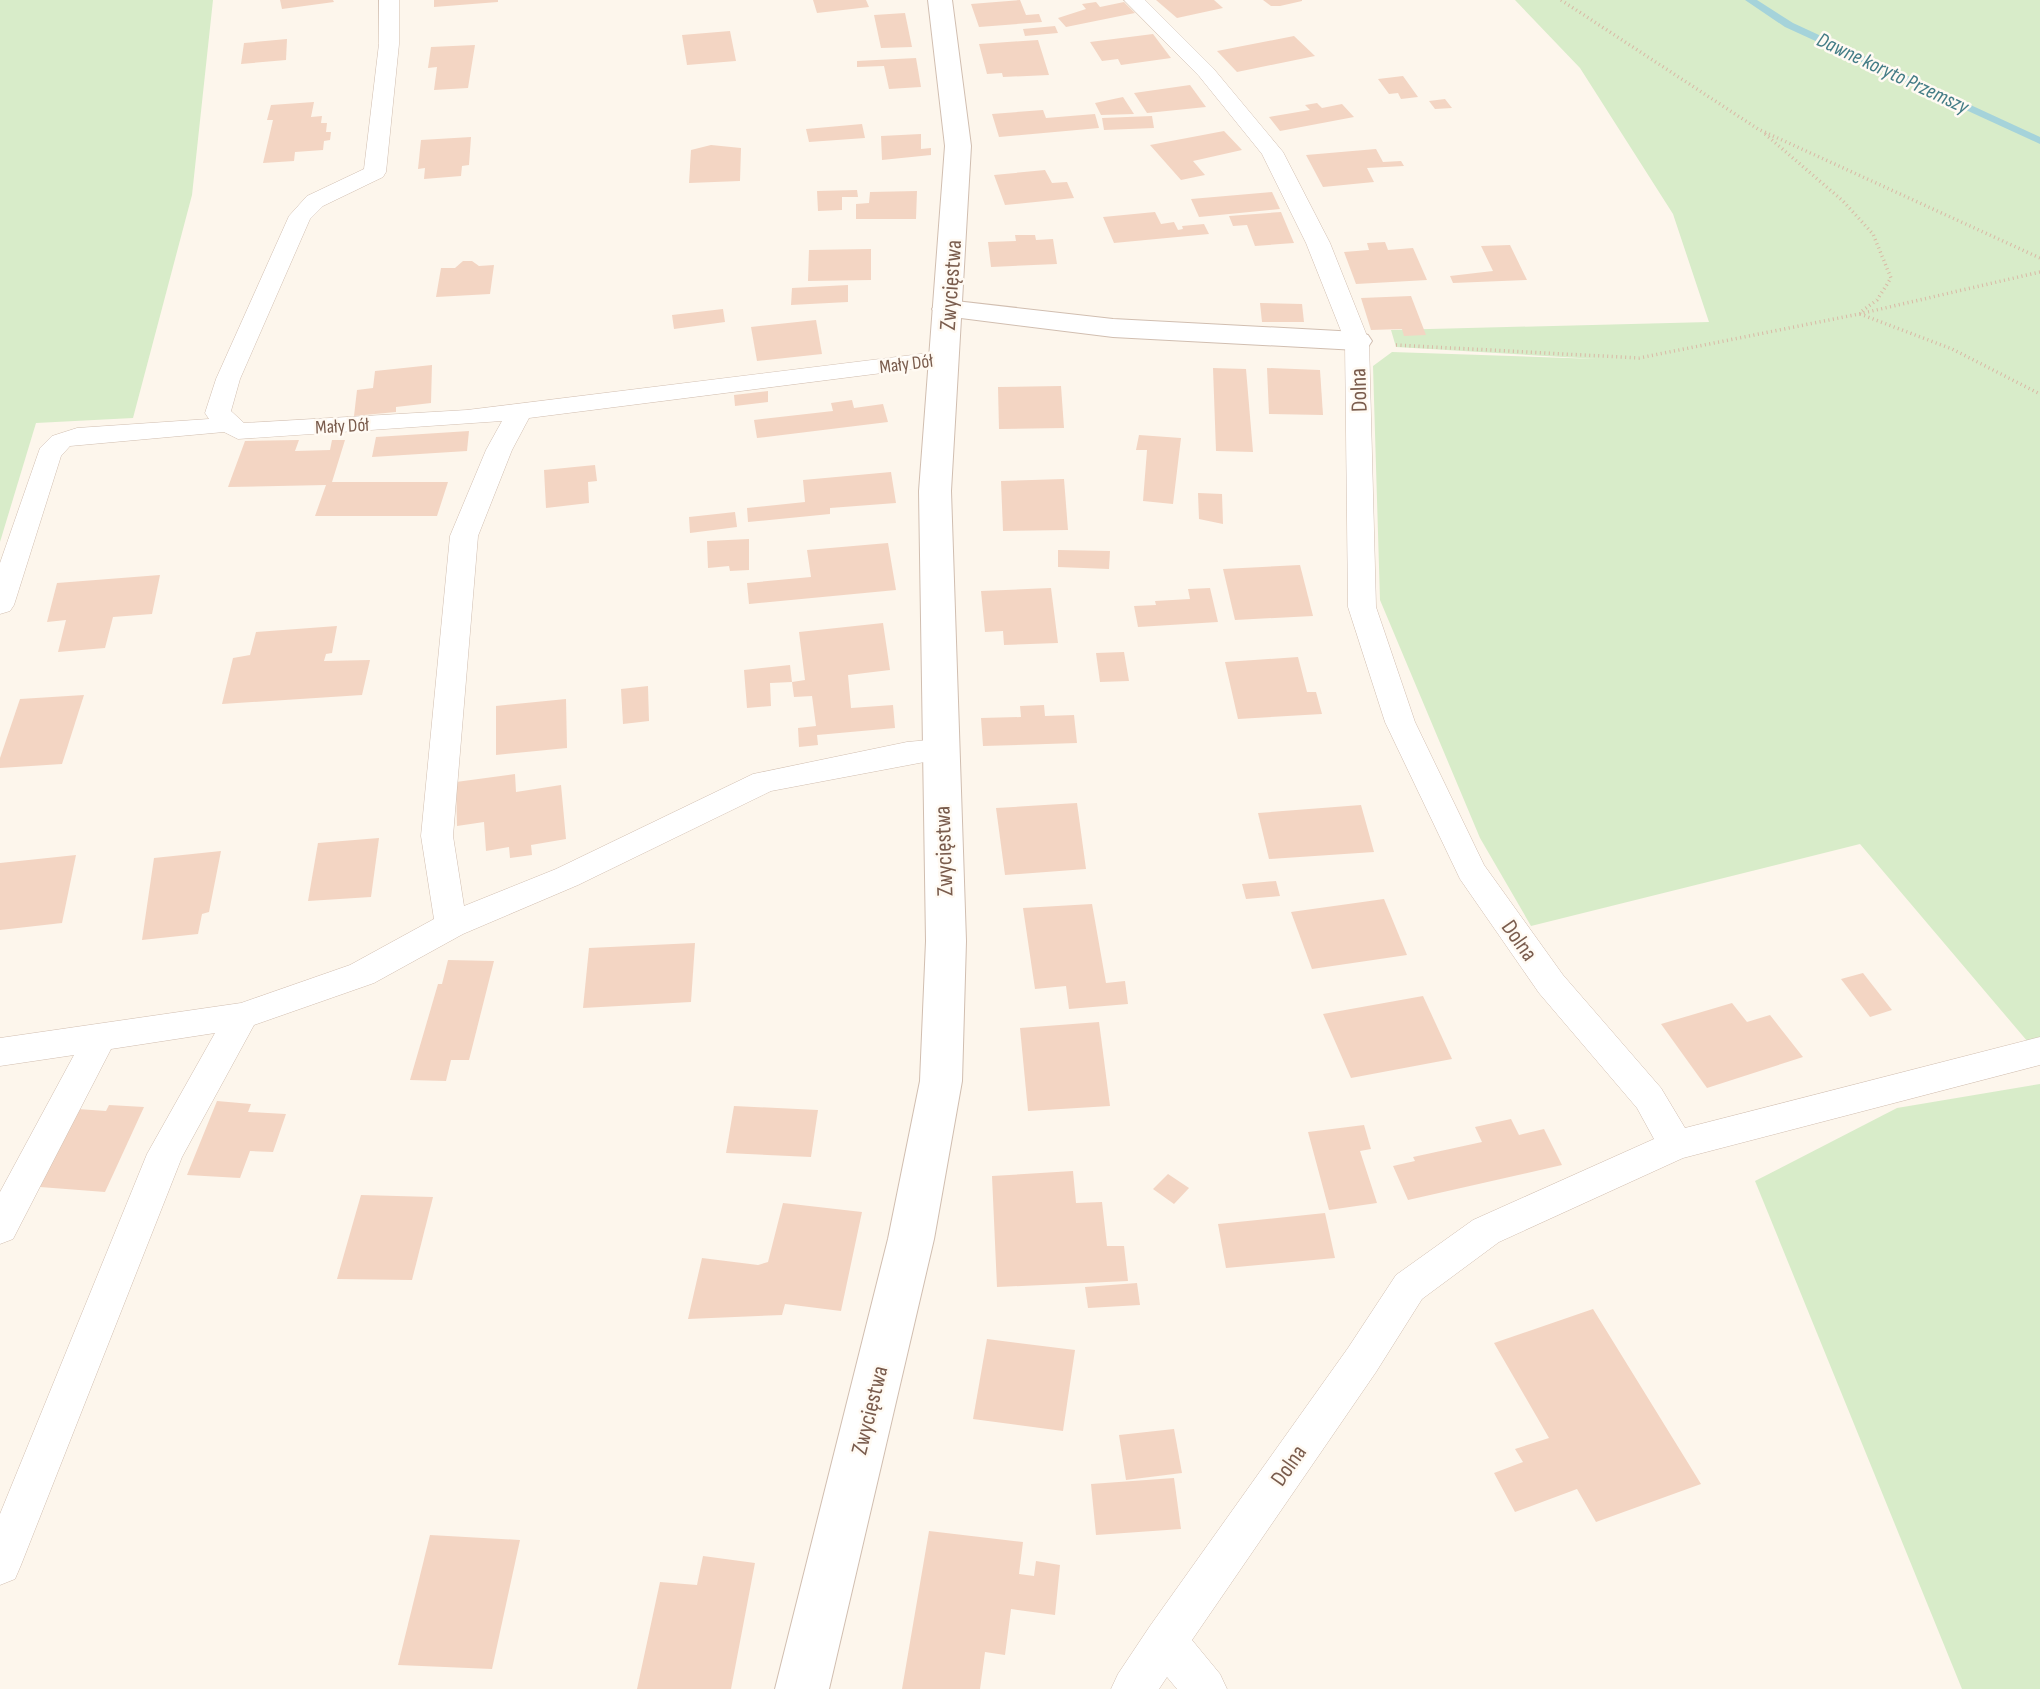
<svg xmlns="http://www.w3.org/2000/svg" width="2040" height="1689" font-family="'Sofia Sans Condensed',sans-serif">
	<rect width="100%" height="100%" fill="#fdf6ec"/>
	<g fill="#d8ecc9">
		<path d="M 0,0 L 213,0 L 192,195 L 133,418 L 36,423 L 0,542 Z"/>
		<path d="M 1515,0 L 2040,0 L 2040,1040 L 2028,1042 L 1860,844 L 1531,926 L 1480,838 L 1380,600 L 1373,366 L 1392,352 L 1597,359 L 1396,347 L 1391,330 L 1709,322 L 1673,214 L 1580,68 Z"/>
		<path d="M 2040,1084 L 2040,1689 L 1962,1689 L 1755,1181 L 1897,1108 Z"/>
	</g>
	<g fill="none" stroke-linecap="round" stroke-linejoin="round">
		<path fill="#a5d3da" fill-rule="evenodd" d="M 1745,0 L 1757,0 L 1793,23 L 2040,137 L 2040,144 L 1785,27 Z"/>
	</g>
	<g fill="#f3d5c3">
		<path d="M 280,0 L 333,0 L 334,2 L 282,9 Z"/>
		<path d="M 434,0 L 498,0 L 498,2 L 434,7 Z"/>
		<path d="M 813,0 L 866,0 L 869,7 L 817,13 Z"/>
		<path d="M 1020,0 L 1026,15 L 1039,14 L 1042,22 L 979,27 L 971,4 Z"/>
		<path d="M 1156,0 L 1214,0 L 1223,8 L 1177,18 Z"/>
		<path d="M 1263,0 L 1302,0 L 1302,1 L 1280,6 L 1271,6 Z"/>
		<path d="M 1096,2 L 1100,7 L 1124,2 L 1135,13 L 1066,27 L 1058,18 L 1086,9 L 1082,4 Z"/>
		<path d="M 905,13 L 912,47 L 881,48 L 874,15 Z"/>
		<path d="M 1055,26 L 1058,33 L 1025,36 L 1023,29 Z"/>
		<path d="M 730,31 L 736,61 L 687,65 L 682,35 Z"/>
		<path d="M 1153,34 L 1171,58 L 1121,65 L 1118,59 L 1102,61 L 1090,42 Z"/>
		<path d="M 1294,36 L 1315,56 L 1237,72 L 1217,51 Z"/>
		<path d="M 287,39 L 286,60 L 241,64 L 244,43 Z"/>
		<path d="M 1038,40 L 1049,75 L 1003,77 L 1002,73 L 987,74 L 979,44 Z"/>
		<path d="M 475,45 L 468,88 L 434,90 L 437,67 L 428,68 L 431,47 Z"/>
		<path d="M 916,58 L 921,87 L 889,89 L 884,66 L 857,67 L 857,61 Z"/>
		<path d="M 1403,76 L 1418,97 L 1401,99 L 1398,93 L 1389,94 L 1378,79 Z"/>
		<path d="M 1190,85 L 1206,107 L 1147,113 L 1134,93 Z"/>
		<path d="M 1123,97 L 1134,114 L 1101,115 L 1095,103 Z"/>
		<path d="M 1445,99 L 1452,108 L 1435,109 L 1429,101 Z"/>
		<path d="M 314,102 L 311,117 L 322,116 L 321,123 L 327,123 L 326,132 L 331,132 L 330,140 L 324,141 L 323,150 L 295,152 L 294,161 L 263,163 L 273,120 L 267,120 L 271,105 Z"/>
		<path d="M 1317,103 L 1322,108 L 1342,104 L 1354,117 L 1280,131 L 1269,117 L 1310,110 L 1305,105 Z"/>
		<path d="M 1043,110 L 1046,118 L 1095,114 L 1099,128 L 999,137 L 992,114 Z"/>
		<path d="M 1152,116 L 1154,128 L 1104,130 L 1102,118 Z"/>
		<path d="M 862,124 L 865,138 L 809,142 L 806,129 Z"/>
		<path d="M 1224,131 L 1242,150 L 1193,161 L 1205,175 L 1181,180 L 1150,145 Z"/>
		<path d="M 921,134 L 921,149 L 931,148 L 931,155 L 882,160 L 881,136 Z"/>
		<path d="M 471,137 L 469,165 L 462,166 L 461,176 L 424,179 L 425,168 L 418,169 L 421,140 Z"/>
		<path d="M 711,145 L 741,148 L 740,181 L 689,183 L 691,150 Z"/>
		<path d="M 1376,149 L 1383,162 L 1401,161 L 1404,166 L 1367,168 L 1374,182 L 1323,187 L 1306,155 Z"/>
		<path d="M 1045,170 L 1052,183 L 1067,182 L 1074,198 L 1005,205 L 994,175 Z"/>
		<path d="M 857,190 L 858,197 L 842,197 L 842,210 L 818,211 L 817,191 Z"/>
		<path d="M 917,191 L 916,219 L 856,219 L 856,204 L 869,203 L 870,192 Z"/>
		<path d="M 1272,192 L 1280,209 L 1199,217 L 1191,199 Z"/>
		<path d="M 1155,212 L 1161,224 L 1174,222 L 1178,230 L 1183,229 L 1182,226 L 1204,224 L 1209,234 L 1114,243 L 1103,217 Z"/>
		<path d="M 1281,212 L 1294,243 L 1255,246 L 1247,225 L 1233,226 L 1229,216 Z"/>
		<path d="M 1015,235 L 1035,235 L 1036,240 L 1053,239 L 1057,264 L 991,267 L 988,242 L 1016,241 Z"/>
		<path d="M 1385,242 L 1388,250 L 1413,248 L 1427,280 L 1356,284 L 1344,252 L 1369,250 L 1367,243 Z"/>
		<path d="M 1510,245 L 1527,280 L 1453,283 L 1450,276 L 1493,271 L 1481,246 Z"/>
		<path d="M 871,249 L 871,280 L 808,281 L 809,250 Z"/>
		<path d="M 463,261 L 472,261 L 479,266 L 494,265 L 490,294 L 436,297 L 441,268 L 455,268 Z"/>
		<path d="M 848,285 L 848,302 L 791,305 L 792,288 Z"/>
		<path d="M 1411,296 L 1426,335 L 1404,336 L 1402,329 L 1371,330 L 1361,298 Z"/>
		<path d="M 1260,303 L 1302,304 L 1304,322 L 1262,322 Z"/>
		<path d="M 723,309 L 725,322 L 674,329 L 672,315 Z"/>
		<path d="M 816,320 L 822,354 L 757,361 L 751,327 Z"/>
		<path d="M 432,365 L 431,403 L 396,407 L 396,412 L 354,416 L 357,390 L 373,388 L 375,371 Z"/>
		<path d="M 1213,368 L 1246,369 L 1253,452 L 1216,451 Z"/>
		<path d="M 1267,368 L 1320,370 L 1323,415 L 1269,414 Z"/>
		<path d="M 1061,386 L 1064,428 L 999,429 L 998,387 Z"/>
		<path d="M 768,391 L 768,402 L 735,406 L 734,395 Z"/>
		<path d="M 852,400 L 854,408 L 883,404 L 888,422 L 757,438 L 754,420 L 833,411 L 831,403 Z"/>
		<path d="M 469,431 L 467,451 L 372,457 L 376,437 Z"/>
		<path d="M 1139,435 L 1181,438 L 1173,504 L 1143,501 L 1147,450 L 1136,450 Z"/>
		<path d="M 299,440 L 295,451 L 330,450 L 332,440 L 345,440 L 332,482 L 448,482 L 437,516 L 315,516 L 326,485 L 228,487 L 245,441 Z"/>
		<path d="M 595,465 L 597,481 L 588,482 L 589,503 L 546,508 L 544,470 Z"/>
		<path d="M 891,472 L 896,503 L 830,508 L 830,514 L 748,522 L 747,508 L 805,502 L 803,480 Z"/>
		<path d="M 1064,479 L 1068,530 L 1003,531 L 1001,481 Z"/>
		<path d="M 1198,493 L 1222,494 L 1223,524 L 1199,519 Z"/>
		<path d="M 735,512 L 737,527 L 690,533 L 689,517 Z"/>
		<path d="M 749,539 L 749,570 L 730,571 L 729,566 L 708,568 L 707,541 Z"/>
		<path d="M 888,543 L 896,590 L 749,604 L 747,583 L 811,577 L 807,550 Z"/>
		<path d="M 1058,550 L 1110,551 L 1109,569 L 1058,567 Z"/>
		<path d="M 1300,565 L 1313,616 L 1235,620 L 1223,569 Z"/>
		<path d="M 160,575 L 152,614 L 113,617 L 105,648 L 58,652 L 66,620 L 47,622 L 57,583 Z"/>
		<path d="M 1051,588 L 1058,643 L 1004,645 L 1003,631 L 985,632 L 981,591 Z"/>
		<path d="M 1210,588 L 1218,622 L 1138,627 L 1134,606 L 1156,605 L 1155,601 L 1190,599 L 1188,589 Z"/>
		<path d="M 883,623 L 890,670 L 848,675 L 851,708 L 893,705 L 895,728 L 817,735 L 818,745 L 799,747 L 798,728 L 816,726 L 812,696 L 794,697 L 792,682 L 805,680 L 799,632 Z"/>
		<path d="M 337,626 L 332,653 L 326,654 L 324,661 L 370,660 L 362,695 L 222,704 L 233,658 L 250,655 L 256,632 Z"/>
		<path d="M 1124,652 L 1129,681 L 1100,682 L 1096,653 Z"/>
		<path d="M 1298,657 L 1307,692 L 1316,692 L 1322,714 L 1238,719 L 1225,662 Z"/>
		<path d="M 790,665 L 792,682 L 770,683 L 771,706 L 747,708 L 744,670 Z"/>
		<path d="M 648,686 L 649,721 L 623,724 L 621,689 Z"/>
		<path d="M 84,695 L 62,764 L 0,768 L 0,758 L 20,699 Z"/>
		<path d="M 566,699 L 567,748 L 496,755 L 496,706 Z"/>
		<path d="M 1044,705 L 1045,716 L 1074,715 L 1077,743 L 983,746 L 981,718 L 1021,717 L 1020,706 Z"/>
		<path d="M 515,774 L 516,792 L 561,785 L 566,839 L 531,845 L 532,855 L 510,858 L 509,847 L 486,851 L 484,822 L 457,826 L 456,782 Z"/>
		<path d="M 1077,803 L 1086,869 L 1005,875 L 996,808 Z"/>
		<path d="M 1361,805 L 1374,852 L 1269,859 L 1258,813 Z"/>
		<path d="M 379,838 L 371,897 L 308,901 L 318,843 Z"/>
		<path d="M 221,851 L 209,912 L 202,914 L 198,934 L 142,940 L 154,858 Z"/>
		<path d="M 76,855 L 62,923 L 0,930 L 0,863 Z"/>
		<path d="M 1276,881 L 1280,896 L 1246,899 L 1242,884 Z"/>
		<path d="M 1384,899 L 1407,955 L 1312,969 L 1291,912 Z"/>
		<path d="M 1092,904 L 1106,983 L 1125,981 L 1128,1004 L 1069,1009 L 1066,986 L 1035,989 L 1023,908 Z"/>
		<path d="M 695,943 L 691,1002 L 583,1008 L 589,948 Z"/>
		<path d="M 448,960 L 494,961 L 469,1060 L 451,1060 L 446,1081 L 410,1080 L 438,984 L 442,984 Z"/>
		<path d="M 1863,973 L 1892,1010 L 1870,1017 L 1841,979 Z"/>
		<path d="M 1423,996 L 1452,1059 L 1351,1078 L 1323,1014 Z"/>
		<path d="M 1732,1003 L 1747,1022 L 1770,1015 L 1803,1057 L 1707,1088 L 1661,1024 Z"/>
		<path d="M 1099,1022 L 1110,1106 L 1028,1111 L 1020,1028 Z"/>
		<path d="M 217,1101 L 251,1104 L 248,1112 L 286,1114 L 273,1152 L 250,1151 L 240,1178 L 187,1175 Z"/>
		<path d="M 109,1105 L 144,1107 L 105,1192 L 40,1187 L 78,1109 L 106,1111 Z"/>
		<path d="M 734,1106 L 818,1110 L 811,1157 L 726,1153 Z"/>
		<path d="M 1511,1119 L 1519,1135 L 1544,1129 L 1562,1165 L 1408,1200 L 1393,1166 L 1415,1161 L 1413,1157 L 1482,1142 L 1475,1127 Z"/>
		<path d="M 1364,1125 L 1371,1149 L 1360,1151 L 1377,1203 L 1329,1210 L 1308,1132 Z"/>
		<path d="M 1073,1171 L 1076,1203 L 1102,1202 L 1107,1246 L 1124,1246 L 1128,1281 L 997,1287 L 992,1176 Z"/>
		<path d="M 1168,1174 L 1189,1188 L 1174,1204 L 1153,1189 Z"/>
		<path d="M 361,1195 L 433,1197 L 412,1280 L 337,1279 Z"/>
		<path d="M 783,1203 L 862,1212 L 841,1311 L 785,1304 L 782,1315 L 688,1319 L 702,1258 L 758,1265 L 768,1262 Z"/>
		<path d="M 1325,1213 L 1335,1258 L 1226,1268 L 1218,1224 Z"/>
		<path d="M 1137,1283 L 1140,1305 L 1088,1308 L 1085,1287 Z"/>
		<path d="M 1593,1309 L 1701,1484 L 1596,1522 L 1577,1489 L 1515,1512 L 1494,1473 L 1523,1462 L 1515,1449 L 1549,1438 L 1494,1343 Z"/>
		<path d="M 987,1339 L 1075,1350 L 1063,1431 L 973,1419 Z"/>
		<path d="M 1174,1429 L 1182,1473 L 1126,1480 L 1119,1435 Z"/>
		<path d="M 1174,1478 L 1181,1529 L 1096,1535 L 1091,1484 Z"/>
		<path d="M 929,1531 L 1023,1542 L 1019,1574 L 1034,1576 L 1036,1561 L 1060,1565 L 1055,1615 L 1011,1609 L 1005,1655 L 985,1652 L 980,1689 L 902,1689 Z"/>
		<path d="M 430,1535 L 520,1540 L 492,1669 L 398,1665 Z"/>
		<path d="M 703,1556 L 755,1563 L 731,1689 L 637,1689 L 660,1582 L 697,1585 Z"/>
	</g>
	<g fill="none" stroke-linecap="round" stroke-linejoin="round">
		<g stroke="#d1beb0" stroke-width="1">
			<g id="service">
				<path d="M 379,0 L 399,0 L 399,44 L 386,172 L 383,177 L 323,206 L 310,219 L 240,379 L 231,411 L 244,423 L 467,410 L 945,351 L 954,353 L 957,358 L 954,363 L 945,365 L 529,418 L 512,450 L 478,536 L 453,836 L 464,906 L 556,869 L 753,774 L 907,742 L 940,739 L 951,743 L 955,750 L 951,757 L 771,791 L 578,885 L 463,934 L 374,983 L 254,1025 L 182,1157 L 21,1565 L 15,1579 L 0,1585 L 0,1514 L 147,1154 L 215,1033 L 111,1049 L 13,1239 L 0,1244 L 0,1192 L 74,1055 L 0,1066 L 0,1038 L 241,1003 L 350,965 L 434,919 L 421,836 L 450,536 L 486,450 L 502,421 L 238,439 L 224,432 L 70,446 L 61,456 L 14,605 L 10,611 L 0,614 L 0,563 L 40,448 L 52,436 L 77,428 L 209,419 L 205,413 L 216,379 L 289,216 L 307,196 L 364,169 L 379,44 Z"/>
				<path d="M 1124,0 L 1145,0 L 1213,68 L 1283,152 L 1330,243 L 1369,341 L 1376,607 L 1415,722 L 1484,865 L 1563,975 L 1661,1088 L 1685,1128 L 2040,1037 L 2040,1065 L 1683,1158 L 1499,1242 L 1422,1299 L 1376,1372 L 1192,1640 L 1220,1674 L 1227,1689 L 1177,1689 L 1167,1677 L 1159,1689 L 1111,1689 L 1118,1674 L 1150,1626 L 1348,1348 L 1396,1275 L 1473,1220 L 1654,1139 L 1637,1108 L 1539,993 L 1460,879 L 1385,722 L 1348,607 L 1345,341 L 1306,243 L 1262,154 L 1199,76 Z"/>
			</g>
		</g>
		<g stroke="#d1beb0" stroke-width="2">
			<path id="minor" d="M 947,300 L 1113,319 L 1357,332 L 1368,335 L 1372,341 L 1368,347 L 1357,350 L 1113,337 L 937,315 L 932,309 L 937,303 Z"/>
		</g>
		<g stroke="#d1beb0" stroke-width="2">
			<path id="tertiary" d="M 928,0 L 952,0 L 971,146 L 951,491 L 966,941 L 962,1081 L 934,1239 L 829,1689 L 775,1689 L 888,1239 L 920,1081 L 926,941 L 919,491 L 945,146 Z"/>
		</g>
		<g stroke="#d9b8a5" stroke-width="3.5" stroke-dasharray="1 3.5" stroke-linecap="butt">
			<path d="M 1561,0 L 1758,129 L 2040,258"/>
			<path d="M 1765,134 L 1843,201 L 1873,234 L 1891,278 L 1877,300 L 1862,311"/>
			<path d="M 1860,314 L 1952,349 L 2040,394"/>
			<path d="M 1396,345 L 1639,358 L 1859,314 L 2040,272"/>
		</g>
		<use href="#service" fill="#fff" fill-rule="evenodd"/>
		<use href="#minor" fill="#fff" fill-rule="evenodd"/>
		<use href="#tertiary" fill="#fff" fill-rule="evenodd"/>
	</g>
	<g text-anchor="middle" stroke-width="5" stroke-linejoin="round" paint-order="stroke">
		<g font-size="19" fill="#7a5c4d" stroke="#fffaf3">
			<text transform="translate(906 363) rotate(-7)" y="7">Mały Dół</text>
			<text transform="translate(342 425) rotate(-3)" y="7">Mały Dół</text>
		</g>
		<g font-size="21" font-style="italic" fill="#437c86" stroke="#fffaf3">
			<text transform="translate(1893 73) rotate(25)" y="7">Dawne koryto Przemszy</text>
		</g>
		<g font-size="23" fill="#7a5c4d" stroke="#fffaf3">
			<text transform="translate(950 285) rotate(-86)" y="8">Zwycięstwa</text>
			<text transform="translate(1358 390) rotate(-92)" y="8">Dolna</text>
			<text transform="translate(943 851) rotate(-92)" y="8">Zwycięstwa</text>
			<text transform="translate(1520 940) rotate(55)" y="8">Dolna</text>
			<text transform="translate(869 1410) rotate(-76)" y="8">Zwycięstwa</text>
			<text transform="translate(1288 1465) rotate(-55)" y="8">Dolna</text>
		</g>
	</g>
</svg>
